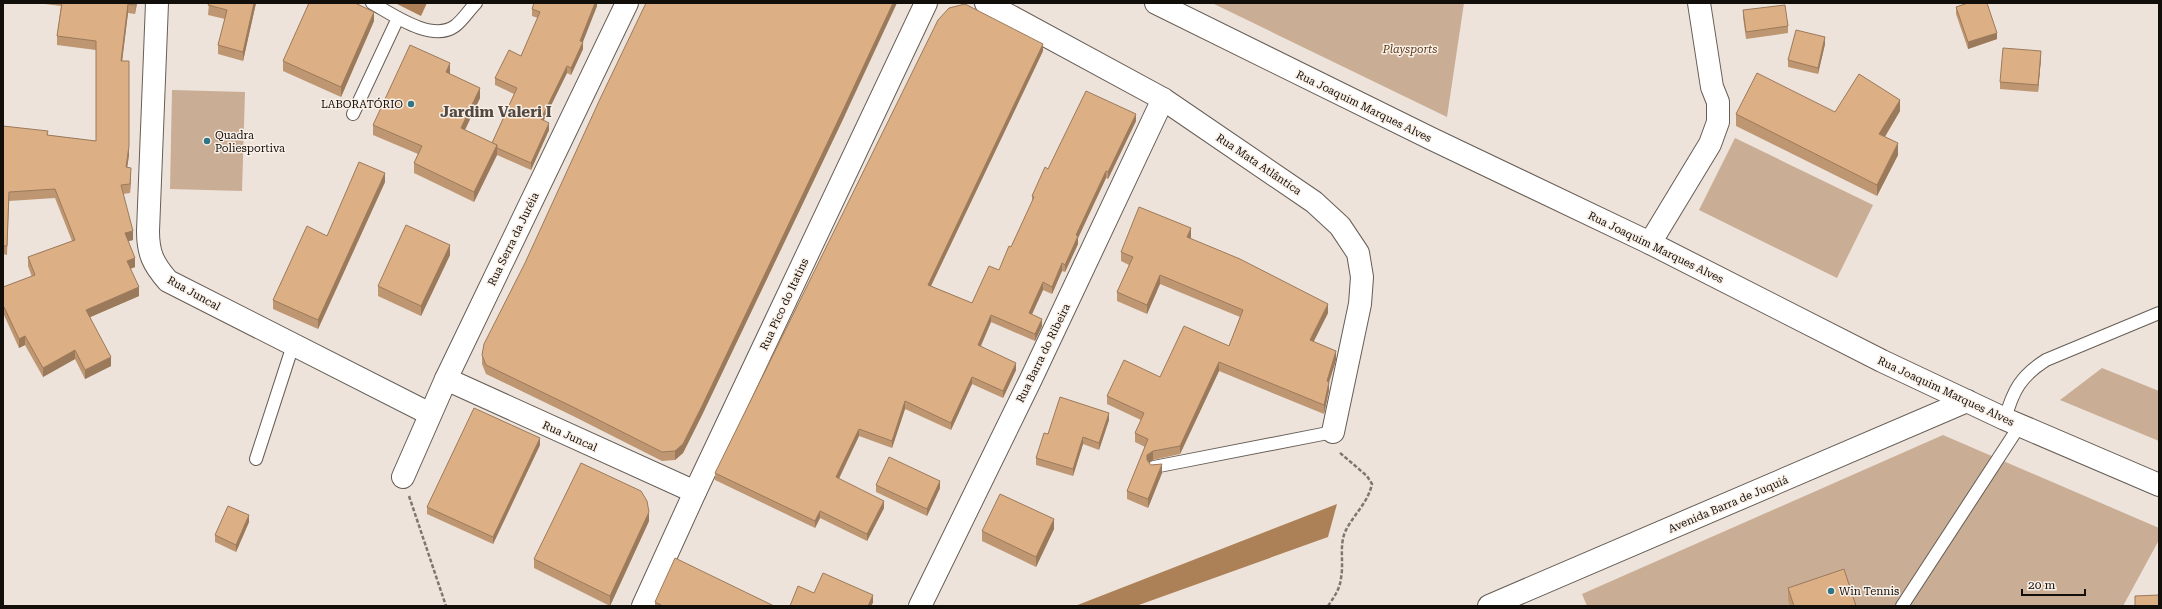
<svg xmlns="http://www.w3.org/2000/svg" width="2162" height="609" font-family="'Roboto Serif',serif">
	<rect width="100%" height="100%" fill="#ede3da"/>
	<g fill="#c9ad94">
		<path d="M 1212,3 L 1464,3 L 1447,117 Z"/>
		<path d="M 172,90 L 245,92 L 242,191 L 170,189 Z"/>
		<path d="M 1735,138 L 1873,205 L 1837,278 L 1699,210 Z"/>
		<path d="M 2102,368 L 2159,391 L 2159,441 L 2060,400 Z"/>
		<path d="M 1943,435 L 2159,528 L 2159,540 L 2123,606 L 1587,606 L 1582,594 Z"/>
	</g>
	<g fill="#ad8157">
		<path d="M 395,3 L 427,3 L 421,16 Z"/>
		<path d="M 1337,504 L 1328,537 L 1136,606 L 1075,606 Z"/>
	</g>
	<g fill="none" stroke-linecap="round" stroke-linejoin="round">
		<g stroke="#665d55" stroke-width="14">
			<g id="service">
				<path d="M 372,3 C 392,14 432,43 455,26 C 463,20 469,10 476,3"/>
				<path d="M 353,114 L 398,18"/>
				<path d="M 2005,419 C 2013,390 2021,376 2046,360 L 2159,313"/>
				<path d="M 256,459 L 293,345"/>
				<path d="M 1154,467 L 1333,432"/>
				<path d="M 1902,606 L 2020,425"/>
			</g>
		</g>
		<g stroke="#665d55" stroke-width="24">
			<g id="minor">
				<path d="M 157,3 L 148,231 C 148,253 153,264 168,281 L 430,414"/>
				<path d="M 986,3 L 1163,99 L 1314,202 L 1340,226 L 1358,253 L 1362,277 L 1360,304 L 1333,432"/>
				<path d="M 1156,3 L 1432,139 L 1650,243 L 1882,361 L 2005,419 L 2159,485"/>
				<path d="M 1650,243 L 1710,144 L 1718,122 L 1718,102 L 1712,87 L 1699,3"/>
				<path d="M 446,379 L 695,492"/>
				<path d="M 403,477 L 446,379 L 627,3"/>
				<path d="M 643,606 L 695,492 L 926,3"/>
				<path d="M 920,606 L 1031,379 L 1163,99"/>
				<path d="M 1489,606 L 1967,401"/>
			</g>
		</g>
		<g stroke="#7e7771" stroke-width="2.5" stroke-dasharray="4 2" stroke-linecap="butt">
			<path d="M 409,496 L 446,606"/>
			<path d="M 1328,606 C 1334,597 1340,589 1341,578 C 1344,563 1339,547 1345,532 C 1353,515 1368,503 1372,484 L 1367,476 L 1339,452"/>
		</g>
		<use href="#service" stroke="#fff" stroke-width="12"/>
		<use href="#minor" stroke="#fff" stroke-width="22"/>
	</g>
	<g fill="#be9672">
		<path d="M 37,3 L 137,3 L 135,14 L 128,13 L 122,61 L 129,155 L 127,167 L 131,177 L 130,193 L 123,194 L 133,240 L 128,241 L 135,267 L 130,269 L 139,296 L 90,317 L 111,366 L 85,379 L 75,359 L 43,377 L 25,345 L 19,348 L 4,315 L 3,287 L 32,277 L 28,266 L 28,257 L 72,241 L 55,198 L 9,201 L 7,255 L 3,254 L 3,126 L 48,135 L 96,141 L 96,50 L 57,45 L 57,36 L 61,6 Z"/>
		<path d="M 209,3 L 256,3 L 243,61 L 218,54 L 218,45 L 225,19 L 208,15 Z"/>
		<path d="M 597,3 L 597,6 L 582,42 L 583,49 L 571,75 L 567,73 L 543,120 L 549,130 L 531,170 L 497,155 L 474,202 L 414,173 L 414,163 L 418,154 L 373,135 L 373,125 L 450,74 L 480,98 L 465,130 L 492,143 L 514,94 L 495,85 L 495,78 L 521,56 L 538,18 L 532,16 L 532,9 Z"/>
		<path d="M 1956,7 L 1997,39 L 1968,49 L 1956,14 Z"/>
		<path d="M 1743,10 L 1788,26 L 1788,33 L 1746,39 L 1743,17 Z"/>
		<path d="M 374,21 L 341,97 L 283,71 L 283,61 Z"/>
		<path d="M 1825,44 L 1818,74 L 1788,67 L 1788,60 Z"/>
		<path d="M 1043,51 L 931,286 L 972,303 L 999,270 L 1011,247 L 1032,202 L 1032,196 L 1048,169 L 1136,121 L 1108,179 L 1106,178 L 1078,238 L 1078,244 L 1065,272 L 1062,271 L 1052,294 L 1043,290 L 1031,315 L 1042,326 L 1035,341 L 991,322 L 981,346 L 1016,370 L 1003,398 L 972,384 L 951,430 L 905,409 L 892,448 L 859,436 L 839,479 L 884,508 L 867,541 L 820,518 L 815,528 L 715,480 L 715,473 Z"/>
		<path d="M 2041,58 L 2038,92 L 2000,89 L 2000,82 Z"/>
		<path d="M 1900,111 L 1885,137 L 1898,155 L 1877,196 L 1736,126 L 1736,114 L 1835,112 Z"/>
		<path d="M 845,115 L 702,415 L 683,453 L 675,460 L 662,461 L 573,416 L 486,374 L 482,364 L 482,355 Z"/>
		<path d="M 385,182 L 318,329 L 273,309 L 273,300 L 327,236 Z"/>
		<path d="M 1191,237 L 1190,238 L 1328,313 L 1313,342 L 1336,360 L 1329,382 L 1329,390 L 1324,414 L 1219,371 L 1180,454 L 1153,460 L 1149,463 L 1151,465 L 1162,473 L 1148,508 L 1127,499 L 1127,491 L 1145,447 L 1135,442 L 1135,433 L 1141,420 L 1107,404 L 1107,396 L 1160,377 L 1229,346 L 1240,317 L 1160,284 L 1147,314 L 1117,301 L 1117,292 L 1129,265 L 1121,261 L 1121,252 Z"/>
		<path d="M 450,255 L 421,316 L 378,296 L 378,286 Z"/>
		<path d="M 1109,420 L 1099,450 L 1083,444 L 1073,476 L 1036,465 L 1036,458 L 1048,434 Z"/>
		<path d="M 540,445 L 493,544 L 427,514 L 427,507 Z"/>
		<path d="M 876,485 L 940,488 L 927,516 L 876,492 Z"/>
		<path d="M 649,521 L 610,606 L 534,568 L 534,559 Z"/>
		<path d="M 249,522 L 236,552 L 215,542 L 215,535 Z"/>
		<path d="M 1054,529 L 1036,567 L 982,541 L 982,531 Z"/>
		<path d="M 1788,588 L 1856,606 L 1790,606 L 1788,600 Z"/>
		<path d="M 655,602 L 774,606 L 655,606 Z"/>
	</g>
	<g fill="#9b7a5c">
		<path d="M 136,3 L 137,3 L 135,14 Z"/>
		<path d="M 254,3 L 256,3 L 243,61 L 243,52 Z"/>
		<path d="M 595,3 L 597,3 L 597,6 L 581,47 L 583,42 L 583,49 L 571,75 L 571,68 L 580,41 Z"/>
		<path d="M 893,3 L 897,3 L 845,115 L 702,415 L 683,453 L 675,460 L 675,451 Z"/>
		<path d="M 128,4 L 128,13 L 121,70 L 121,61 Z"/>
		<path d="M 374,12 L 374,21 L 341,97 L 341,87 Z"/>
		<path d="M 1997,33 L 1997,39 L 1968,49 L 1968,42 Z"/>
		<path d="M 1825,37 L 1825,44 L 1818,74 L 1818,68 Z"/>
		<path d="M 1043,44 L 1043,51 L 928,292 L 928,285 Z"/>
		<path d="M 2041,51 L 2041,58 L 2038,92 L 2038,85 Z"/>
		<path d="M 450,63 L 450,73 L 446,82 L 446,72 Z"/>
		<path d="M 567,66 L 567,73 L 541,126 L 541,119 Z"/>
		<path d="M 480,88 L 480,98 L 461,138 L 461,128 Z"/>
		<path d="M 1900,100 L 1900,111 L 1879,146 L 1879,134 Z"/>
		<path d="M 1136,114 L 1136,121 L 1108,179 L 1108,172 Z"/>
		<path d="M 549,123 L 549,130 L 531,170 L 531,163 Z"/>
		<path d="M 1898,143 L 1898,155 L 1877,196 L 1877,185 Z"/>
		<path d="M 497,145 L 497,155 L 474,202 L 474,192 Z"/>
		<path d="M 129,146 L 129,155 L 126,176 L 126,167 Z"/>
		<path d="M 131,168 L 131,177 L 130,193 L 130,184 Z"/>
		<path d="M 1106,171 L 1106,178 L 1078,238 L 1078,244 L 1065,272 L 1065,265 L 1076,235 Z"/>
		<path d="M 385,173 L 385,182 L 318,329 L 318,320 Z"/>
		<path d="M 1191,228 L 1191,237 L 1187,246 L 1187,237 Z"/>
		<path d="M 133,231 L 133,240 L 125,242 L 125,233 Z"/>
		<path d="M 450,245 L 450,255 L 421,316 L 421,306 Z"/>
		<path d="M 135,258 L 135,267 L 127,270 L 127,261 Z"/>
		<path d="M 1062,263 L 1062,271 L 1052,294 L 1052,287 Z"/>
		<path d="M 1160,275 L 1160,284 L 1147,314 L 1147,305 Z"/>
		<path d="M 1043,282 L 1043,290 L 1029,321 L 1029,313 Z"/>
		<path d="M 139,287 L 139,296 L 86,319 L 86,310 Z"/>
		<path d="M 1328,304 L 1328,313 L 1310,349 L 1310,340 Z"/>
		<path d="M 3,307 L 4,307 L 4,315 L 3,316 Z"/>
		<path d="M 991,315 L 991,322 L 978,352 L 978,345 Z"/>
		<path d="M 1042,319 L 1042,326 L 1035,341 L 1035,334 Z"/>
		<path d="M 25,336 L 25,345 L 19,348 L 19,339 Z"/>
		<path d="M 75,350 L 75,359 L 43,377 L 43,368 Z"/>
		<path d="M 1336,351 L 1336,360 L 1327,389 L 1327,381 Z"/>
		<path d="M 111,357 L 111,366 L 85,379 L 85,370 Z"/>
		<path d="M 1219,362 L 1219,371 L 1180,454 L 1180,446 Z"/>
		<path d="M 1016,363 L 1016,370 L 1003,398 L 1003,391 Z"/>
		<path d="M 972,377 L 972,384 L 951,430 L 951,423 Z"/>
		<path d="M 1329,382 L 1329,390 L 1324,414 L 1324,405 Z"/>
		<path d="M 905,401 L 905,409 L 892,448 L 892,441 Z"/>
		<path d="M 1109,413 L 1109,420 L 1099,450 L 1099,443 Z"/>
		<path d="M 859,429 L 859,436 L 836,484 L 836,477 Z"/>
		<path d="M 1083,437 L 1083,444 L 1073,476 L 1073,469 Z"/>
		<path d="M 540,438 L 540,445 L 493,544 L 493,537 Z"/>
		<path d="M 1153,451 L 1153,460 L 1147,464 L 1147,469 L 1147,455 Z"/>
		<path d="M 1162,464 L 1162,473 L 1148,508 L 1148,499 Z"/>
		<path d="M 940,481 L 940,488 L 927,516 L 927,509 Z"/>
		<path d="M 884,501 L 884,508 L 867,541 L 867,534 Z"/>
		<path d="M 820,511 L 820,518 L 815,528 L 815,521 Z"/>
		<path d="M 649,512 L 649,521 L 610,606 L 610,596 Z"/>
		<path d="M 249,515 L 249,522 L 236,552 L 236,545 Z"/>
		<path d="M 1054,519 L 1054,529 L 1036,567 L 1036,557 Z"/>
		<path d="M 873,595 L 873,603 L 871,606 L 868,606 Z"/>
	</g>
	<g fill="#ddaf84" stroke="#9b7a5c">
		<path d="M 62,3 L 136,3 L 135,5 L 128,4 L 121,61 L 129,61 L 129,146 L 126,167 L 131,168 L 130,184 L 121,185 L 133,231 L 125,233 L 135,258 L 127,261 L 139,287 L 86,310 L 111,357 L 85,370 L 75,350 L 43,368 L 25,336 L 19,339 L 4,307 L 3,307 L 3,287 L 35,275 L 28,257 L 75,240 L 55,189 L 9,192 L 7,246 L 3,246 L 3,126 L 48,131 L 47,135 L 96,141 L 96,41 L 57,36 Z"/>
		<path d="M 209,3 L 254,3 L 243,52 L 218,45 L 227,10 L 208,5 Z"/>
		<path d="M 309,3 L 355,3 L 374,12 L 341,87 L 283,61 Z"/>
		<path d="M 534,3 L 595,3 L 580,41 L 583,42 L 571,68 L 567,66 L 541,119 L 549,123 L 531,163 L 497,148 L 497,145 L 492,143 L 517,88 L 495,78 L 509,50 L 521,56 L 540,12 L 532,9 Z"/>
		<path d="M 646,3 L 893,3 L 845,106 L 702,406 L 683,444 L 675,451 L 662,452 L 573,407 L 486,365 L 482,355 L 484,344 L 525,263 L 600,99 Z"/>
		<path d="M 1968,3 L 1987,3 L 1997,33 L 1968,42 L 1956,7 Z"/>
		<path d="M 965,4 L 1043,44 L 928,285 L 972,303 L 989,266 L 999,270 L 1009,246 L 1011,247 L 1034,197 L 1032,196 L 1045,167 L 1048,169 L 1086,91 L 1136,114 L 1108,172 L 1106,171 L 1076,235 L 1078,236 L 1065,265 L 1062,263 L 1052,287 L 1043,282 L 1029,313 L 1042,319 L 1035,334 L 991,315 L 978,345 L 1016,363 L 1003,391 L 972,377 L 951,423 L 905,401 L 892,441 L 859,429 L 836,477 L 884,501 L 867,534 L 820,511 L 815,521 L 715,473 L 938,20 L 949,8 Z"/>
		<path d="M 1785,5 L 1788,26 L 1746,32 L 1743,10 Z"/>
		<path d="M 1796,30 L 1825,37 L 1818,68 L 1788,60 Z"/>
		<path d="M 410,45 L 450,63 L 446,72 L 480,88 L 461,128 L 497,145 L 474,192 L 414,163 L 422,146 L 373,125 Z"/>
		<path d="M 2003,48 L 2041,51 L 2038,85 L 2000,82 Z"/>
		<path d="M 1757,73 L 1835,112 L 1859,74 L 1900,100 L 1879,134 L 1898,143 L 1877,185 L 1736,114 Z"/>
		<path d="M 359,162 L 385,173 L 318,320 L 273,300 L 307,226 L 327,236 Z"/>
		<path d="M 1139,207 L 1191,228 L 1187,237 L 1240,259 L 1328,304 L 1310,340 L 1336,351 L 1327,381 L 1329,382 L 1324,405 L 1219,362 L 1180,446 L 1153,451 L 1147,455 L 1147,460 L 1151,465 L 1162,464 L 1148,499 L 1127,491 L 1148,439 L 1135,433 L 1144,413 L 1107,396 L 1124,360 L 1160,377 L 1184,326 L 1229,346 L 1243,310 L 1160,275 L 1147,305 L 1117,292 L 1133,257 L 1121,252 Z"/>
		<path d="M 406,225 L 450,245 L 421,306 L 378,286 Z"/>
		<path d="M 1060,397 L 1109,413 L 1099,443 L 1083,437 L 1073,469 L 1036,458 L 1044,433 L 1048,434 Z"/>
		<path d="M 474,408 L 540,438 L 493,537 L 427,507 Z"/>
		<path d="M 889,457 L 940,481 L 927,509 L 876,485 Z"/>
		<path d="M 581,463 L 641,491 L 647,501 L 649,512 L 610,596 L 534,559 Z"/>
		<path d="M 1000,494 L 1054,519 L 1036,557 L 982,531 Z"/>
		<path d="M 228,506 L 249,515 L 236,545 L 215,535 Z"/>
		<path d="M 675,558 L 774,606 L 663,606 L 655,602 Z"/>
		<path d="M 1844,569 L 1856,606 L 1794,606 L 1788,588 Z"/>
		<path d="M 823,573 L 873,595 L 868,606 L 790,606 L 798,586 L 814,593 Z"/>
		<path d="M 2159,595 L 2159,606 L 2135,606 L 2135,596 Z"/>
	</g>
	<g fill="#307584" stroke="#faf0e7" stroke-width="1.5">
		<circle cx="411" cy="104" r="4"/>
		<circle cx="207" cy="141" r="4"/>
		<circle cx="1831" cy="591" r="4"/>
	</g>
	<g text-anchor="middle" stroke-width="3" stroke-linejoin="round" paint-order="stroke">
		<g font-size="11" font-style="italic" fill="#583817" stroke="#faf0e7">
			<text x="1410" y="53">Playsports</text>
		</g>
		<g font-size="11" fill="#120f0b" stroke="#faf0e7" text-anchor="start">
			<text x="403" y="108" text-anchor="end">LABORATÓRIO</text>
			<text x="215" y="139">Quadra<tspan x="215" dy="13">Poliesportiva</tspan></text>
			<text x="1839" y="595">Win Tennis</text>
		</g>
		<g font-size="11" fill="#120f0b" stroke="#faf0e7">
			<text transform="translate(1364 106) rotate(26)" y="4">Rua Joaquim Marques Alves</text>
			<text transform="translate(1259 164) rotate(34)" y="4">Rua Mata Atlântica</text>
			<text transform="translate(513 239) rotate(-64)" y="4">Rua Serra da Juréia</text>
			<text transform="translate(1656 247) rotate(26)" y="4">Rua Joaquim Marques Alves</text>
			<text transform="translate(194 293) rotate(29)" y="4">Rua Juncal</text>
			<text transform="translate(784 304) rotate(-65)" y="4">Rua Pico do Itatins</text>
			<text transform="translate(1043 353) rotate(-64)" y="4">Rua Barra do Ribeira</text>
			<text transform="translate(1946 391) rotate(25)" y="4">Rua Joaquim Marques Alves</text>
			<text transform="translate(570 436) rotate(24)" y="4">Rua Juncal</text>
			<text transform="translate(1728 504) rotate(-23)" y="4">Avenida Barra de Juquiá</text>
		</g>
		<g font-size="15" font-weight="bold" fill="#524a42" stroke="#faf0e7">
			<text x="496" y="117">Jardim Valeri I</text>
		</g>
	</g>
	<rect width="2162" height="609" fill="none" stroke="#120f0b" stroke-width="8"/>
	<path d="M2022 589v6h63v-6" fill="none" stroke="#120f0b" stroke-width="2"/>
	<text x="2028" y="589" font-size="12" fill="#120f0b" stroke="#faf0e7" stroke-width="3" paint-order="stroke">20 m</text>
</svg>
